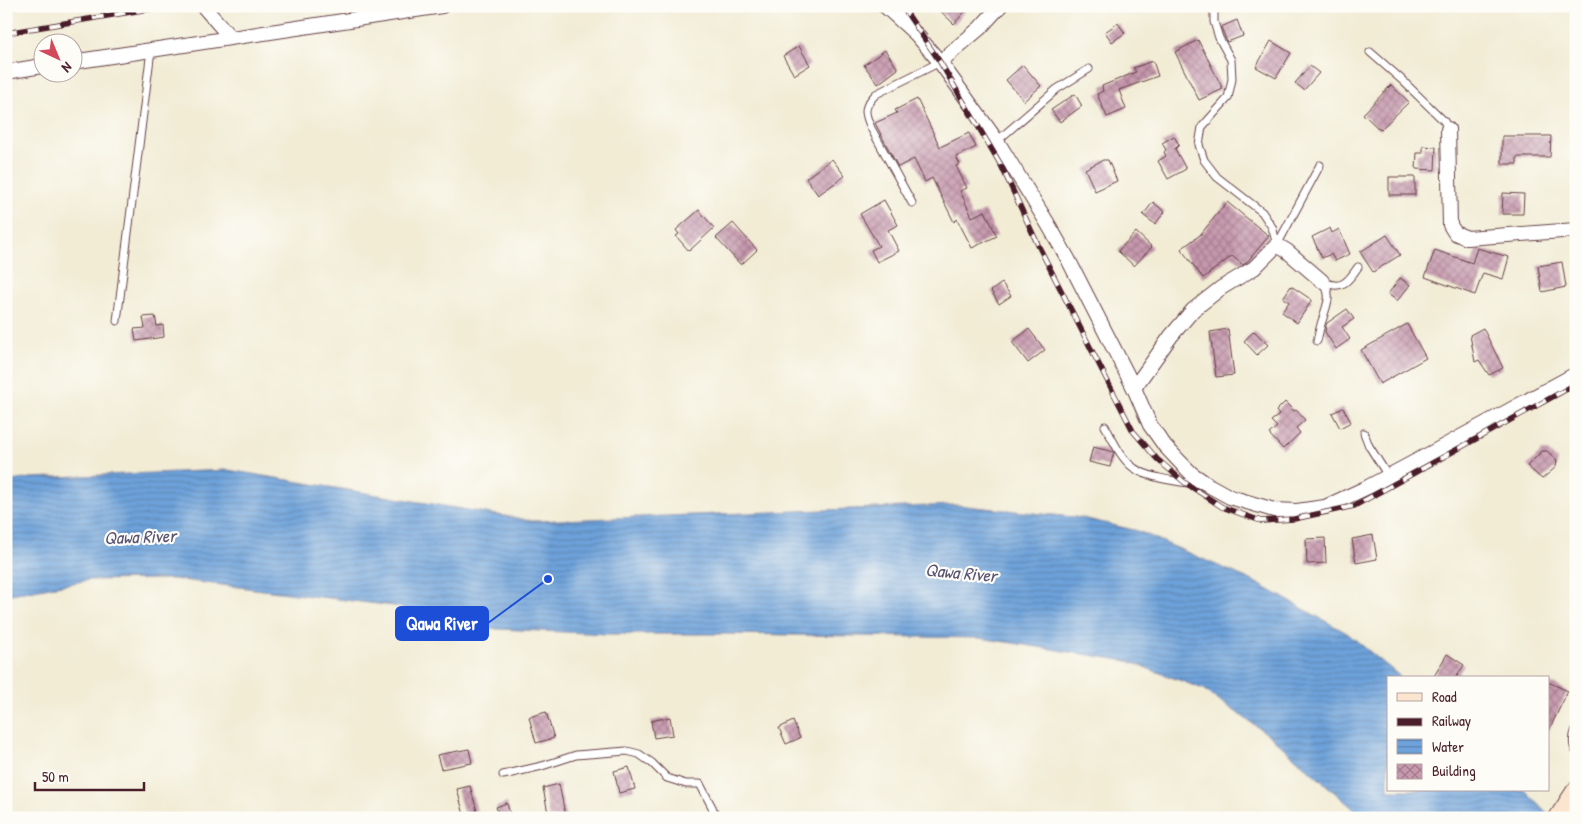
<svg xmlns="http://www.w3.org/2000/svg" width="1582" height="824" font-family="'Patrick Hand',sans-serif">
	<defs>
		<pattern id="water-rules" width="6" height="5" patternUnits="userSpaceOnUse" patternTransform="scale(1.25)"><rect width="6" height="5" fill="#6da2da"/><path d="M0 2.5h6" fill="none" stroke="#5c83b1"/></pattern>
		<pattern id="building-cross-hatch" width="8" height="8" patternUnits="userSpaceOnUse" patternTransform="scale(1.25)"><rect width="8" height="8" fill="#c698ad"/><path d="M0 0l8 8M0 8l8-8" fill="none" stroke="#a37b8d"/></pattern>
	</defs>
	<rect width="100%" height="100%" fill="#fdfcf7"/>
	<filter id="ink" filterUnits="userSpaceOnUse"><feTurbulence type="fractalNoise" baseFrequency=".02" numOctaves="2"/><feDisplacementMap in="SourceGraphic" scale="10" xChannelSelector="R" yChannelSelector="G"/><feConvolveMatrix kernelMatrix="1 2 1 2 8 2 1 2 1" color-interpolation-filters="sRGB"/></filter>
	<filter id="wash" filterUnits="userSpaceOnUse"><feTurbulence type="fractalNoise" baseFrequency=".0096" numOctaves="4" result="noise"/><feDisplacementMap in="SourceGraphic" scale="20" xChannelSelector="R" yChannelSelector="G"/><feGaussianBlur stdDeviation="1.12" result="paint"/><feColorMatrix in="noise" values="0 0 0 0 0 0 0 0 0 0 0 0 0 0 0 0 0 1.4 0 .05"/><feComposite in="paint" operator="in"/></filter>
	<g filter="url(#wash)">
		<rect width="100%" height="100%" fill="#f2ecd5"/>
		<path fill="url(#water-rules)" stroke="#5c6082" d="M 228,470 L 534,521 L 956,505 L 1083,518 L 1138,531 L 1251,580 L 1347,633 L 1402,678 L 1388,678 L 1388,790 L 1525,790 L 1552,818 L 1364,818 L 1269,735 L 1203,689 L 1128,661 L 980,638 L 730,634 L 609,634 L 496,629 L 394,606 L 173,579 L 89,580 L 6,595 L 6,482 L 30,478 Z"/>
		<g id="blocks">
			<g fill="url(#building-cross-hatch)">
				<path d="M 935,6 L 970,6 L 954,24 Z"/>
				<path d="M 1237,20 L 1243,36 L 1227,42 L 1221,27 Z"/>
				<path d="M 1118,23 L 1125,33 L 1112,42 L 1105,32 Z"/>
				<path d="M 1198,40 L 1223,89 L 1199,100 L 1175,52 Z"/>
				<path d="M 1271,41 L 1291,53 L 1276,78 L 1256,67 Z"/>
				<path d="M 799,46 L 810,65 L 794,75 L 783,56 Z"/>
				<path d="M 885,50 L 898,69 L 878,84 L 864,65 Z"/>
				<path d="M 1153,61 L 1158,76 L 1119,90 L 1126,109 L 1107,117 L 1097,94 L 1103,91 L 1102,86 L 1136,72 L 1133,68 Z"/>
				<path d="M 1023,65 L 1041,86 L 1024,101 L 1006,80 Z"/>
				<path d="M 1310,66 L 1319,73 L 1304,90 L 1295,83 Z"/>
				<path d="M 1391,85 L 1409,102 L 1380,130 L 1363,114 Z"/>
				<path d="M 1075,94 L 1082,106 L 1060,122 L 1051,110 Z"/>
				<path d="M 917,99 L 940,147 L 969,133 L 976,147 L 956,157 L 960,164 L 956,166 L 967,188 L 960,191 L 972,217 L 985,211 L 997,236 L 972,248 L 957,219 L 954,222 L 932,178 L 925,182 L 914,159 L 898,167 L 875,123 L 897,113 L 895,110 Z"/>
				<path d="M 1174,136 L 1179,145 L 1175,149 L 1186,169 L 1168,179 L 1158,161 L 1166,156 L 1164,152 L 1166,150 L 1162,143 Z"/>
				<path d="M 1502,136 L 1551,136 L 1550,157 L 1517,157 L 1517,164 L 1502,164 Z"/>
				<path d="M 1423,146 L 1436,147 L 1435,170 L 1416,169 L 1417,153 L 1423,153 Z"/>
				<path d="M 832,159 L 845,176 L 818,195 L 806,178 Z"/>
				<path d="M 1103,160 L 1108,160 L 1117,181 L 1095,191 L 1085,169 Z"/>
				<rect x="1389" y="177" width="26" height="18"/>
				<path d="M 1503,193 L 1524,194 L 1523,214 L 1502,214 Z"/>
				<path d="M 884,200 L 898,225 L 888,230 L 899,251 L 877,262 L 871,250 L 879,246 L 860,214 Z"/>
				<path d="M 1153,202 L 1165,212 L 1155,224 L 1143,215 Z"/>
				<path d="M 1227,202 L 1269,236 L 1247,262 L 1243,265 L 1232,256 L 1203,278 L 1181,249 L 1200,235 Z"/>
				<path d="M 699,210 L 714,228 L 689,251 L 676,236 L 679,234 L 676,230 Z"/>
				<path d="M 733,223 L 757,250 L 741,265 L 716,238 Z"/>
				<path d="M 1330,228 L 1332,233 L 1339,229 L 1350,254 L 1335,261 L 1331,254 L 1322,258 L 1312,237 Z"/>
				<path d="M 1136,232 L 1152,247 L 1134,266 L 1118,251 Z"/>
				<path d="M 1387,235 L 1400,255 L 1373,272 L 1360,252 Z"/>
				<path d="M 1477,248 L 1509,257 L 1503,279 L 1483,273 L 1475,295 L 1425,277 L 1435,250 L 1472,263 Z"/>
				<path d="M 1562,262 L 1566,287 L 1542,292 L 1538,266 Z"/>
				<path d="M 1400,278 L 1410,285 L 1397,301 L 1388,294 Z"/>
				<path d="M 1002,283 L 1011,296 L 999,304 L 991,291 Z"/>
				<path d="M 1291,286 L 1312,300 L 1297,323 L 1282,312 L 1289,302 L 1283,298 Z"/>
				<path d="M 1347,309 L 1354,319 L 1342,327 L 1350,339 L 1336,349 L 1325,332 L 1326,325 L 1327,323 Z"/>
				<path d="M 155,316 L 157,326 L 163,325 L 164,337 L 136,341 L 134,329 L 145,328 L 143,317 Z"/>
				<path d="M 1407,324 L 1426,358 L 1380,384 L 1361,350 Z"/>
				<path d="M 1483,328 L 1503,368 L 1489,375 L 1479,360 L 1475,362 L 1470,335 Z"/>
				<path d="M 1029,329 L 1045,350 L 1028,363 L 1012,342 Z"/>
				<path d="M 1228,329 L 1234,375 L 1216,377 L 1210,332 Z"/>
				<path d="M 1254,331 L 1268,345 L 1257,355 L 1244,341 Z"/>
				<path d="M 1285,402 L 1294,411 L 1296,410 L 1305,420 L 1296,428 L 1300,433 L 1283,449 L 1269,434 L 1277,427 L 1271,421 L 1279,415 L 1276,411 Z"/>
				<path d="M 1343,408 L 1351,422 L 1340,428 L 1332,413 Z"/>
				<path d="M 1093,447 L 1114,452 L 1110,467 L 1089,462 Z"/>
				<path d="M 1542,451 L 1547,451 L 1557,460 L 1556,467 L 1542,479 L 1527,466 Z"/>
				<path d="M 1373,535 L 1377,559 L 1356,563 L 1352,539 Z"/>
				<path d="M 1325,538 L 1326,563 L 1307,564 L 1306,539 Z"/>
				<path d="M 1447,654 L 1464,665 L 1456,678 L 1433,678 Z"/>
				<path d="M 1548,682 L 1568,691 L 1548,732 Z"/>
				<path d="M 546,712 L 554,738 L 536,743 L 529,717 Z"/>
				<path d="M 670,717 L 673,735 L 654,738 L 651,721 Z"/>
				<path d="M 793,721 L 800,738 L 786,744 L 779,728 Z"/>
				<path d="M 469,749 L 472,763 L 441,769 L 437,755 Z"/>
				<path d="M 629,767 L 635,789 L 619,793 L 614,771 Z"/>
				<path d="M 559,784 L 566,818 L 549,818 L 543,788 Z"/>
				<path d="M 470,786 L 477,811 L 464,815 L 457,789 Z"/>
				<path d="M 507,803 L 511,818 L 500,818 L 496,807 Z"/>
			</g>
		</g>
	</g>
	<g filter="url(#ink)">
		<use href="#blocks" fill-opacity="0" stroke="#633e44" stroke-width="1"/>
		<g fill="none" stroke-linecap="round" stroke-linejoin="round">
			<g stroke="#633e44" stroke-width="9">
				<g id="service">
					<path d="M 1214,6 L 1214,22 L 1219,38 L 1231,60 L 1232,79 L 1228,98 L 1202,127 L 1199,145 L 1204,160 L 1217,177 L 1262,212 L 1272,227 L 1277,245"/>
					<path d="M 1370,52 L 1402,80 L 1444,121 L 1448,129"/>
					<path d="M 997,141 L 1057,89 L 1089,69"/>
					<path d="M 912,203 L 871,128 C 864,112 863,107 876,94 L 940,62"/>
					<path d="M 1277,245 L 1320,165"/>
					<path d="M 1325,282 C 1342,291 1349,280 1358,267"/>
					<path d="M 117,321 L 151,50"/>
					<path d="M 1317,341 C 1319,333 1320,326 1323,318 C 1327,303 1333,295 1322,281"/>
					<path d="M 1105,426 C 1113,440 1121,459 1134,468 C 1149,479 1184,482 1202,485"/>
					<path d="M 1364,433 L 1369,446 L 1388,476"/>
					<path d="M 1576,729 C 1573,736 1572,745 1576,751"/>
					<path d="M 503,775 L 542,766 L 576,755 L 627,751 L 639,754 L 652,763 L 667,778 L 686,784 L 700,784 L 712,807 L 716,818"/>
				</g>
			</g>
			<g stroke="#633e44" stroke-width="16">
				<g id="minor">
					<path d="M 203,6 L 230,37"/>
					<path d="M 885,6 L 916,34 L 940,62 L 997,141 L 1048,224 L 1068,259 L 1134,388 L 1150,425 L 1165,446 L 1181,463 L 1192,474 L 1210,486 L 1230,497 L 1274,510 L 1297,511 L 1325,507 L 1368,487 L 1435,451 L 1576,374"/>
					<path d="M 72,62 L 442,6"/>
					<path d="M 940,62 L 980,28 L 1000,6"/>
					<path d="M 6,72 L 42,66"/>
					<path d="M 1448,129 L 1450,225 L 1455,233 L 1467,238 L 1576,230"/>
					<path d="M 1134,388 L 1171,336 L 1193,310 L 1221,288 L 1254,268 L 1277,245 L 1287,251 L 1322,281"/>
				</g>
			</g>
			<g stroke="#633e44" stroke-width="22">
				<path id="secondary" d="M 1559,818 L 1576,792"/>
			</g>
			<use href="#service" stroke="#fff" stroke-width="7"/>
			<use href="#minor" stroke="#fff" stroke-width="14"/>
			<use href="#secondary" stroke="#fce5cf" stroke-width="20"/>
			<g stroke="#4a1f2b" stroke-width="5.5">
				<g id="rail">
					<path d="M 902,6 L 940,62 L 1001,165 L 1039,247 L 1133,431 L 1157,459 L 1184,482 L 1222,507 L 1261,521 L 1294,519 L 1354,506 L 1576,384"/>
					<path d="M 6,33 L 166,6"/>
				</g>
			</g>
			<use href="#rail" stroke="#fdfcf7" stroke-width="4" stroke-dasharray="11" stroke-linecap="butt"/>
		</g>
	</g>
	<g text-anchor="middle" stroke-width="4.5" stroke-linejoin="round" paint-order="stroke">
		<g font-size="18" font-style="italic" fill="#585371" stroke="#fdfcf7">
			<text transform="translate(140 537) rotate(-2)" y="6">Qawa River</text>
			<text transform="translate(961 573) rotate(5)" y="6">Qawa River</text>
		</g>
	</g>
	<path fill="none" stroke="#1d4ed8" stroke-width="2" d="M548 579L488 623"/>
	<circle fill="#1d4ed8" stroke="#fdfcf7" stroke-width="2" cx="548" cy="579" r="5"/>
	<rect fill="#1d4ed8" stroke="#1d4ed8" stroke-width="2" x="396" y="607" width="92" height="33" rx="5"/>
	<g font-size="18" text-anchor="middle" font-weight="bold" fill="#fff">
		<text x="442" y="630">Qawa River</text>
	</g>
	<rect width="1582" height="824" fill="none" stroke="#fdfcf7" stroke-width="25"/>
	<rect x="1387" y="676" width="162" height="115" fill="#fdfcf7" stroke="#b5a4a5"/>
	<rect x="1397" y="693" width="25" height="8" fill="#fce5cf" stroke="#b5a4a5"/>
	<text x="1432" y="702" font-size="15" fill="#4a1f2b">Road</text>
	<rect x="1397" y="718" width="25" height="8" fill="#4a1f2b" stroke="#b5a4a5"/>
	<text x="1432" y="726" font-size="15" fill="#4a1f2b">Railway</text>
	<rect x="1397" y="739" width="25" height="15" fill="url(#water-rules)" stroke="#b5a4a5"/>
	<text x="1432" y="752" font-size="15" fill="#4a1f2b">Water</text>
	<rect x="1397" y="764" width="25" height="15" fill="url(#building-cross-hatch)" stroke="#b5a4a5"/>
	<text x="1432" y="776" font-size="15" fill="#4a1f2b">Building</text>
	<g transform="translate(58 58) rotate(136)"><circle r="24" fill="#fdfcf7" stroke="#b5a4a5"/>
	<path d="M0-4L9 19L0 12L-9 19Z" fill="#d1495b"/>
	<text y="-8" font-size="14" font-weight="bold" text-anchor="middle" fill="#4a1f2b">N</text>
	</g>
	<path d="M35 782v8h109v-8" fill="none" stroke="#4a1f2b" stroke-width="2.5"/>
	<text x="42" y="782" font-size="15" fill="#4a1f2b" stroke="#fdfcf7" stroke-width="4" paint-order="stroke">50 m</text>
</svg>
